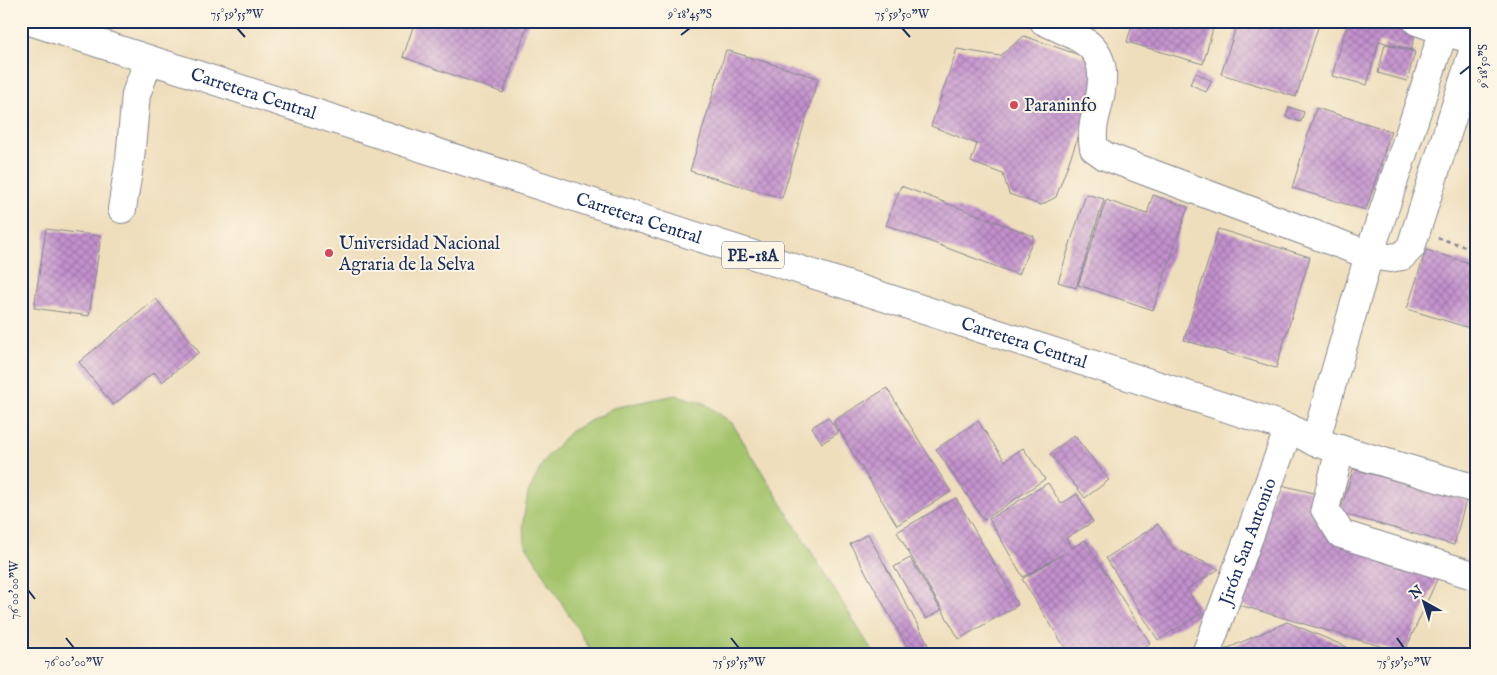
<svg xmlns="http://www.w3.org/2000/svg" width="1497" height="675" font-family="'IM FELL English',serif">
	<defs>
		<pattern id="building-cross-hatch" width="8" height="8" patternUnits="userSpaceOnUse" patternTransform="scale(1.25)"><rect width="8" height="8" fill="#c391cd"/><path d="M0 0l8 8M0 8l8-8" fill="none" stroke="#9e77aa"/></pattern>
	</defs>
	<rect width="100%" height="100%" fill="#fcf5e5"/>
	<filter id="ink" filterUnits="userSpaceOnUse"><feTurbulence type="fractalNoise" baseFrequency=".02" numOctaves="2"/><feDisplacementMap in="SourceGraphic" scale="10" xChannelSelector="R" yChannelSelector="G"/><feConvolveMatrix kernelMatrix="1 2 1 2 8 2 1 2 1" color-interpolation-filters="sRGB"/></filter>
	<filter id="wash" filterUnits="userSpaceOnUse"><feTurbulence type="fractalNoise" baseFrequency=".0096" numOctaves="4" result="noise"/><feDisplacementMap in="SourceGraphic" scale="20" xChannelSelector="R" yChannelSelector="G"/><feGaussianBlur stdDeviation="1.12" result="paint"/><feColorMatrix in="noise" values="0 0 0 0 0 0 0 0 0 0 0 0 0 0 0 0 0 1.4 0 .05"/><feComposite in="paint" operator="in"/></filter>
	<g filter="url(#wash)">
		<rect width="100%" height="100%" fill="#efdebc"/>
		<path fill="#a4c46c" stroke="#607a65" d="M 676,395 L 704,403 L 732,423 L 874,654 L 593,654 L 524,542 L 523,521 L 528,493 L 545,459 L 570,432 L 613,408 Z"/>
		<g id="blocks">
			<g fill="url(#building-cross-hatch)">
				<path d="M 415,21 L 529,21 L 503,93 L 403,57 Z"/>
				<path d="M 1133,21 L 1215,21 L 1203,64 L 1127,42 Z"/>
				<path d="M 1238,21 L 1320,21 L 1296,97 L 1221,74 Z"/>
				<path d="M 1348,21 L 1410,21 L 1418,24 L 1411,50 L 1379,41 L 1367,85 L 1332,76 Z"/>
				<path d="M 1024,36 L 1091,59 L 1098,83 L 1056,197 L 1041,205 L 1009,194 L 1003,174 L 971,162 L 977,144 L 931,126 L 957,49 L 1000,56 Z"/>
				<path d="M 1385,44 L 1415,52 L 1407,81 L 1378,73 Z"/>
				<path d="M 726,50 L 818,78 L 782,198 L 690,171 Z"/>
				<path d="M 1196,73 L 1212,81 L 1206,92 L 1190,84 Z"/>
				<path d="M 1289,107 L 1304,112 L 1301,122 L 1286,117 Z"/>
				<path d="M 1316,108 L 1391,131 L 1366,210 L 1292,188 Z"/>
				<path d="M 901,186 L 1034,236 L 1019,275 L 886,225 Z"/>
				<path d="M 1086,194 L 1104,199 L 1076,288 L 1058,282 Z"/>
				<path d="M 1153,195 L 1188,207 L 1153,310 L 1078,285 L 1106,200 L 1147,214 Z"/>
				<path d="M 46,229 L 101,236 L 89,316 L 34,308 Z"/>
				<path d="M 1218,229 L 1310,257 L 1276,368 L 1184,340 Z"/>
				<path d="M 1426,250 L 1476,265 L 1476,330 L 1407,309 Z"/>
				<path d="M 156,299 L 199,352 L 162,382 L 154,372 L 113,405 L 79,362 Z"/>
				<path d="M 887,388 L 951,492 L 897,525 L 833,421 Z"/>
				<path d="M 828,417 L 838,433 L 822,443 L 812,427 Z"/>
				<path d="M 978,421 L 1005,461 L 1023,448 L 1045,479 L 984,520 L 936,449 Z"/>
				<path d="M 1074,435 L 1109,480 L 1085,498 L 1050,454 Z"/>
				<path d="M 1353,469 L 1466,500 L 1454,545 L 1340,513 Z"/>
				<path d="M 1048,483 L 1061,504 L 1077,494 L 1093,522 L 1066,538 L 1072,548 L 1085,540 L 1150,643 L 1133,654 L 1069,654 L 1022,579 L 1063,554 L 1023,577 L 989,519 Z"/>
				<path d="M 1277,484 L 1318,494 L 1315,510 L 1439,575 L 1404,653 L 1236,604 Z"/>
				<path d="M 956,498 L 1018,605 L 959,639 L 897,532 Z"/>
				<path d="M 1158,524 L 1173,548 L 1219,569 L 1187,589 L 1202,613 L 1158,640 L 1106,558 Z"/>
				<path d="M 868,534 L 928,644 L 918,654 L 911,654 L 850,544 Z"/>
				<path d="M 910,558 L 941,610 L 926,619 L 894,567 Z"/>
				<path d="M 1287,622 L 1347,647 L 1352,654 L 1224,654 L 1226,649 Z"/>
			</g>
		</g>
	</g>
	<g filter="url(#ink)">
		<use href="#blocks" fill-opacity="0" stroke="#85868d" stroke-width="1"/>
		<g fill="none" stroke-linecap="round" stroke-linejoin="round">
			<g stroke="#85868d" stroke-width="30">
				<g id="minor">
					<path d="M 1044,21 C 1090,42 1112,48 1098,106 C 1094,121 1091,133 1094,148 L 1105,156 L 1369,255 L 1390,258 L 1402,256 L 1411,247 L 1476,42"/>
					<path d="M 1417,21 L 1460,36"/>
					<path d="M 122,209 L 130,159 L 136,94 L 149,60"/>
					<path d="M 1315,442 L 1369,255 L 1447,21"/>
					<path d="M 1340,449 L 1325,509 L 1341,534 L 1476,576"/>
					<path id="s1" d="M 1206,654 L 1289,428"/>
				</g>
			</g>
			<g stroke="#85868d" stroke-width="30">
				<g id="highway">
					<path id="s2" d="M 30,21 L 1289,428 L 1315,442 L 1476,489"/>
				</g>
			</g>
			<path stroke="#85868d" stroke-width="3" stroke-dasharray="4 4" stroke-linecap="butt" d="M 1438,238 L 1476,250"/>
			<use href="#minor" stroke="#fff" stroke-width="28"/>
			<use href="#highway" stroke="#fff" stroke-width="28"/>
		</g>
	</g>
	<path fill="none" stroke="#1b2f5e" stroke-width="2" d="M 237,28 L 245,37M 902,28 L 910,37M 681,35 L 690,28M 1460,74 L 1470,66M 28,590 L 35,599M 66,638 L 74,648M 731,638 L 739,648M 1397,638 L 1404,648"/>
	<g fill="#d1495b" stroke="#fcf5e5" stroke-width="2">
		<circle cx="1014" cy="105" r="5"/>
		<circle cx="329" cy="253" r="5"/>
	</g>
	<g text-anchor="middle" stroke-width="4" stroke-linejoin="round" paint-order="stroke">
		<rect fill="#fcf5e5" stroke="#5e6a86" stroke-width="1" x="722" y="241.5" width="62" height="27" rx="4"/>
		<g font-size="16" font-weight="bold" fill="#1b2f5e">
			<text x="753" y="261">PE-18A</text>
		</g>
		<g font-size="18" fill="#1b2f5e" stroke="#fcf5e5">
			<text dy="6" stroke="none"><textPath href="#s2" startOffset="235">Carretera Central</textPath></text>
			<text dy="6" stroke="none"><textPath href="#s2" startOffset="640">Carretera Central</textPath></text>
			<text dy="6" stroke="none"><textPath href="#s2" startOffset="1045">Carretera Central</textPath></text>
			<text dy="6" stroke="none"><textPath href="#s1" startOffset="120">Jirón San Antonio</textPath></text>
		</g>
		<g font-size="18" fill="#1b2f5e" stroke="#fcf5e5" text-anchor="start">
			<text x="1024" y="111">Paraninfo</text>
			<text x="339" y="249">Universidad Nacional<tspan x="339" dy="21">Agraria de la Selva</tspan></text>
		</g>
	</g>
	<rect width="1497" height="675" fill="none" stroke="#fcf5e5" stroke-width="55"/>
	<g transform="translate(1424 602) rotate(321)" stroke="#fcf5e5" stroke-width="4" paint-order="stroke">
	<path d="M0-4L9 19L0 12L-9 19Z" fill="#1b2f5e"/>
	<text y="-8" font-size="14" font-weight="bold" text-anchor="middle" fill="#1b2f5e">N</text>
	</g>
	<rect x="28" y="28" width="1442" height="620" fill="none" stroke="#1b2f5e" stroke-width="2"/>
	<g font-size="12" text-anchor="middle" fill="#1b2f5e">
		<text x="237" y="18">75°59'55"W</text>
		<text x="690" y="18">9°18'45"S</text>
		<text x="902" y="18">75°59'50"W</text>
		<text transform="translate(1483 66) rotate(-90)" y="4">9°18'50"S</text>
		<text transform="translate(14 590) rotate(-90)" y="4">76°00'00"W</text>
		<text x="74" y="666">76°00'00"W</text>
		<text x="739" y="666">75°59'55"W</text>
		<text x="1404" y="666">75°59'50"W</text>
	</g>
</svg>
